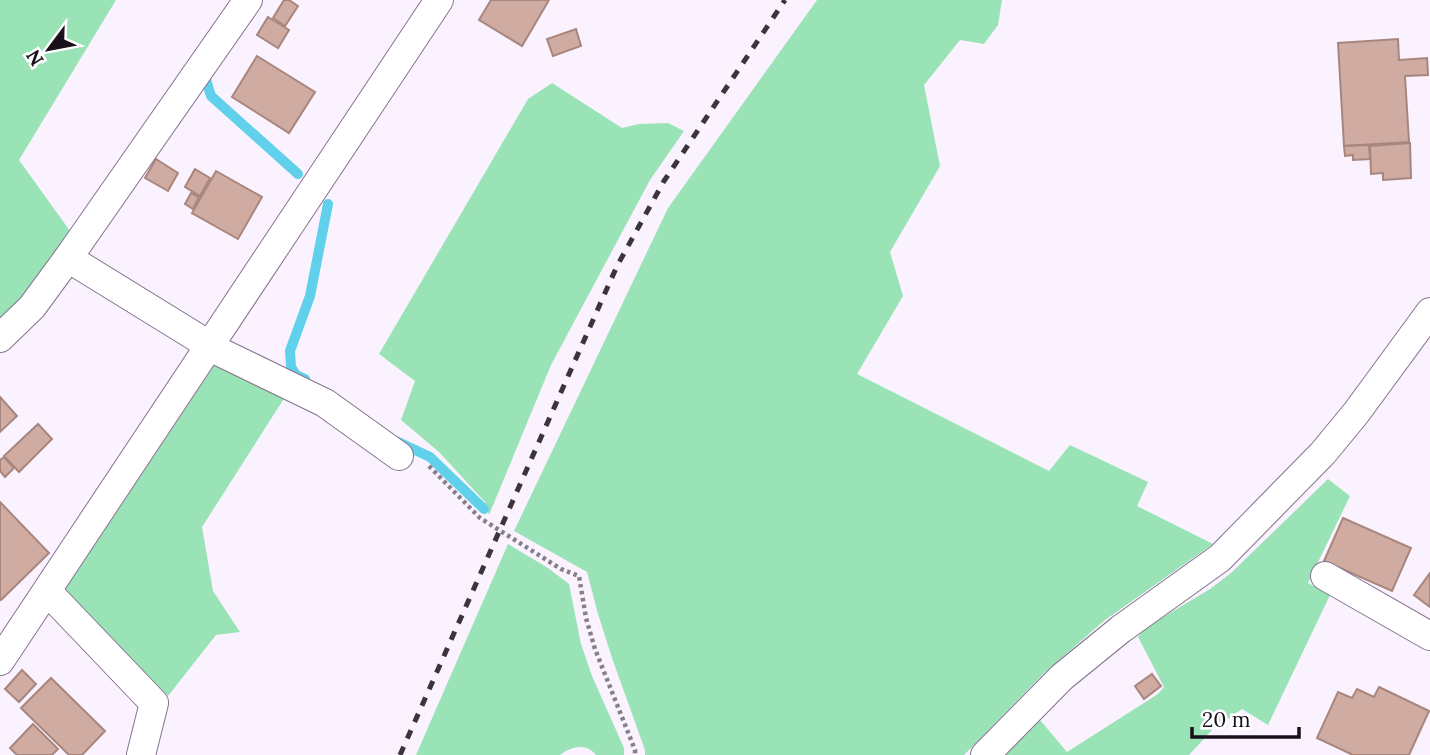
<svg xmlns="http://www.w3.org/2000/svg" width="1430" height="755" font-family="Lora,serif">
	<rect width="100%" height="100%" fill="#faf2fe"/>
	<g fill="#9ae3b7">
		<path d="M 0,0 L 116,0 L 19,160 L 70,231 L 20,306 L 0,322 Z"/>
		<path d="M 817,0 L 1002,0 L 998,25 L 984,44 L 960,40 L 924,85 L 940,166 L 890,252 L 903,296 L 857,374 L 1049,471 L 1070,445 L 1148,482 L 1137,506 L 1213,544 L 1105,620 L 1044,673 L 964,755 L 645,755 L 645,750 L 612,658 L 598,614 L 587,572 L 514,531 L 668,208 Z"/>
		<path d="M 552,83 L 622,128 L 639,124 L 668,123 L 684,131 L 650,180 L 551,365 L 489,515 L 485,502 L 439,452 L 401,420 L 415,381 L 379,354 L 528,99 Z"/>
		<path d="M 216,363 L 285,397 L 202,527 L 213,591 L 240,632 L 216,635 L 168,696 L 64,591 Z"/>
		<path d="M 1328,479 L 1350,496 L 1308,583 L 1330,595 L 1268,725 L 1242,709 L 1212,730 L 1189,755 L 1005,755 L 1040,720 L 1067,752 L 1158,694 L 1164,687 L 1138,637 L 1145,628 L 1210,589 L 1231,573 Z"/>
		<path d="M 508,544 L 548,568 L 569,584 L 581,644 L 592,676 L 624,748 L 624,755 L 596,755 C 586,743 572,746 560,755 L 416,755 Z"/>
	</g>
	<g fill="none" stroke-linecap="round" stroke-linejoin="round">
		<g stroke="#61d1eb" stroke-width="10">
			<path d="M 204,73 L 211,96 L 298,174"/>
			<path d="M 305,379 L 296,375 L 291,367 L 290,351 L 310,296 L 328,204"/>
			<path d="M 396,441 L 430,457 L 484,509"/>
		</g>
	</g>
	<g fill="#d0aba2" stroke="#a9867d" stroke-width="2">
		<path d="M 284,0 L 289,0 L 298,6 L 285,26 L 273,18 Z"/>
		<path d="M 491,0 L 549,0 L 522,46 L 479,20 Z"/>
		<path d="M 268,17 L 289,30 L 278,48 L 257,35 Z"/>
		<path d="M 576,29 L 581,46 L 553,56 L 547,39 Z"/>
		<path d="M 1398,39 L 1399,60 L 1427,58 L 1428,75 L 1405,76 L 1409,142 L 1344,146 L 1338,43 Z"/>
		<path d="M 257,56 L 315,92 L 289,133 L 232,97 Z"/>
		<path d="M 1410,143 L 1411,178 L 1383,180 L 1383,173 L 1371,174 L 1370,146 Z"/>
		<path d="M 1369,145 L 1370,159 L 1353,160 L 1353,155 L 1345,156 L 1344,146 Z"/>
		<path d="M 156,159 L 178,173 L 168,191 L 145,178 Z"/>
		<path d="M 195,169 L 210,178 L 200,196 L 185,187 Z"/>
		<path d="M 216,171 L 262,197 L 238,239 L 192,213 Z"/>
		<path d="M 191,193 L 199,197 L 193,209 L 185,204 Z"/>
		<path d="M 0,397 L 17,416 L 0,432 Z"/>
		<path d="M 38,424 L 52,439 L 19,472 L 4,456 Z"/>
		<path d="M 4,457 L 14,468 L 5,477 L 0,471 L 0,460 Z"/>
		<path d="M 0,502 L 49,553 L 1,600 L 0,599 Z"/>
		<path d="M 1343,518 L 1411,548 L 1392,591 L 1324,561 Z"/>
		<path d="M 1430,573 L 1430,607 L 1414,595 Z"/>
		<path d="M 22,670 L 36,684 L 19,702 L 5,689 Z"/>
		<path d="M 1152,674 L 1161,686 L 1144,699 L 1135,686 Z"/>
		<path d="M 51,678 L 105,731 L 82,755 L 69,755 L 21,708 Z"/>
		<path d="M 1379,687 L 1429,711 L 1409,755 L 1353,755 L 1317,738 L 1338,692 L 1352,698 L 1357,689 L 1374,697 Z"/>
		<path d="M 33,724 L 58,749 L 52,755 L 17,755 L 10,748 Z"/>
	</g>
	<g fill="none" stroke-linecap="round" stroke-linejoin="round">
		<g stroke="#85738e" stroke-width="30">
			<g id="minor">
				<path d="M 68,258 L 222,353 L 325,403 L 399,456"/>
				<path d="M 0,338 L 32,307 L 68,258 L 248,0"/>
				<path d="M 1325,576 L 1430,636"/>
				<path d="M 47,591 L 154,703 L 141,755"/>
				<path d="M 0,661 L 439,0"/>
				<path d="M 985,755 L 1062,677 L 1121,629 L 1220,558 L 1323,453 L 1356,413 L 1430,312"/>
			</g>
		</g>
		<path stroke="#867f8a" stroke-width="4.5" stroke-dasharray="3.5 3.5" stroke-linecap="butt" d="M 429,466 L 480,518 L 561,569 L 579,576 L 586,618 L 595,649 L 635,750 L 635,755"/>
		<use href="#minor" stroke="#fff" stroke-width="28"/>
		<path stroke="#3b343f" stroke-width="5" stroke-dasharray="9 9" stroke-linecap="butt" d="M 400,755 L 617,266 L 664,181 L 785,0"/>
	</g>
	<g transform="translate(49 49) rotate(238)" stroke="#ffffff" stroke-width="5" paint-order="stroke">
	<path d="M0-5L12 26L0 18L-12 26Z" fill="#18111c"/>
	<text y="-10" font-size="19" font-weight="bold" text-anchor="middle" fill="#18111c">N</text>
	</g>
	<path d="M1192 727v10h107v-10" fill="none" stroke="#18111c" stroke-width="3.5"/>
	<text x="1202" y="727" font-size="21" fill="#18111c" stroke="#ffffff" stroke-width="5" paint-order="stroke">20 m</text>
</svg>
